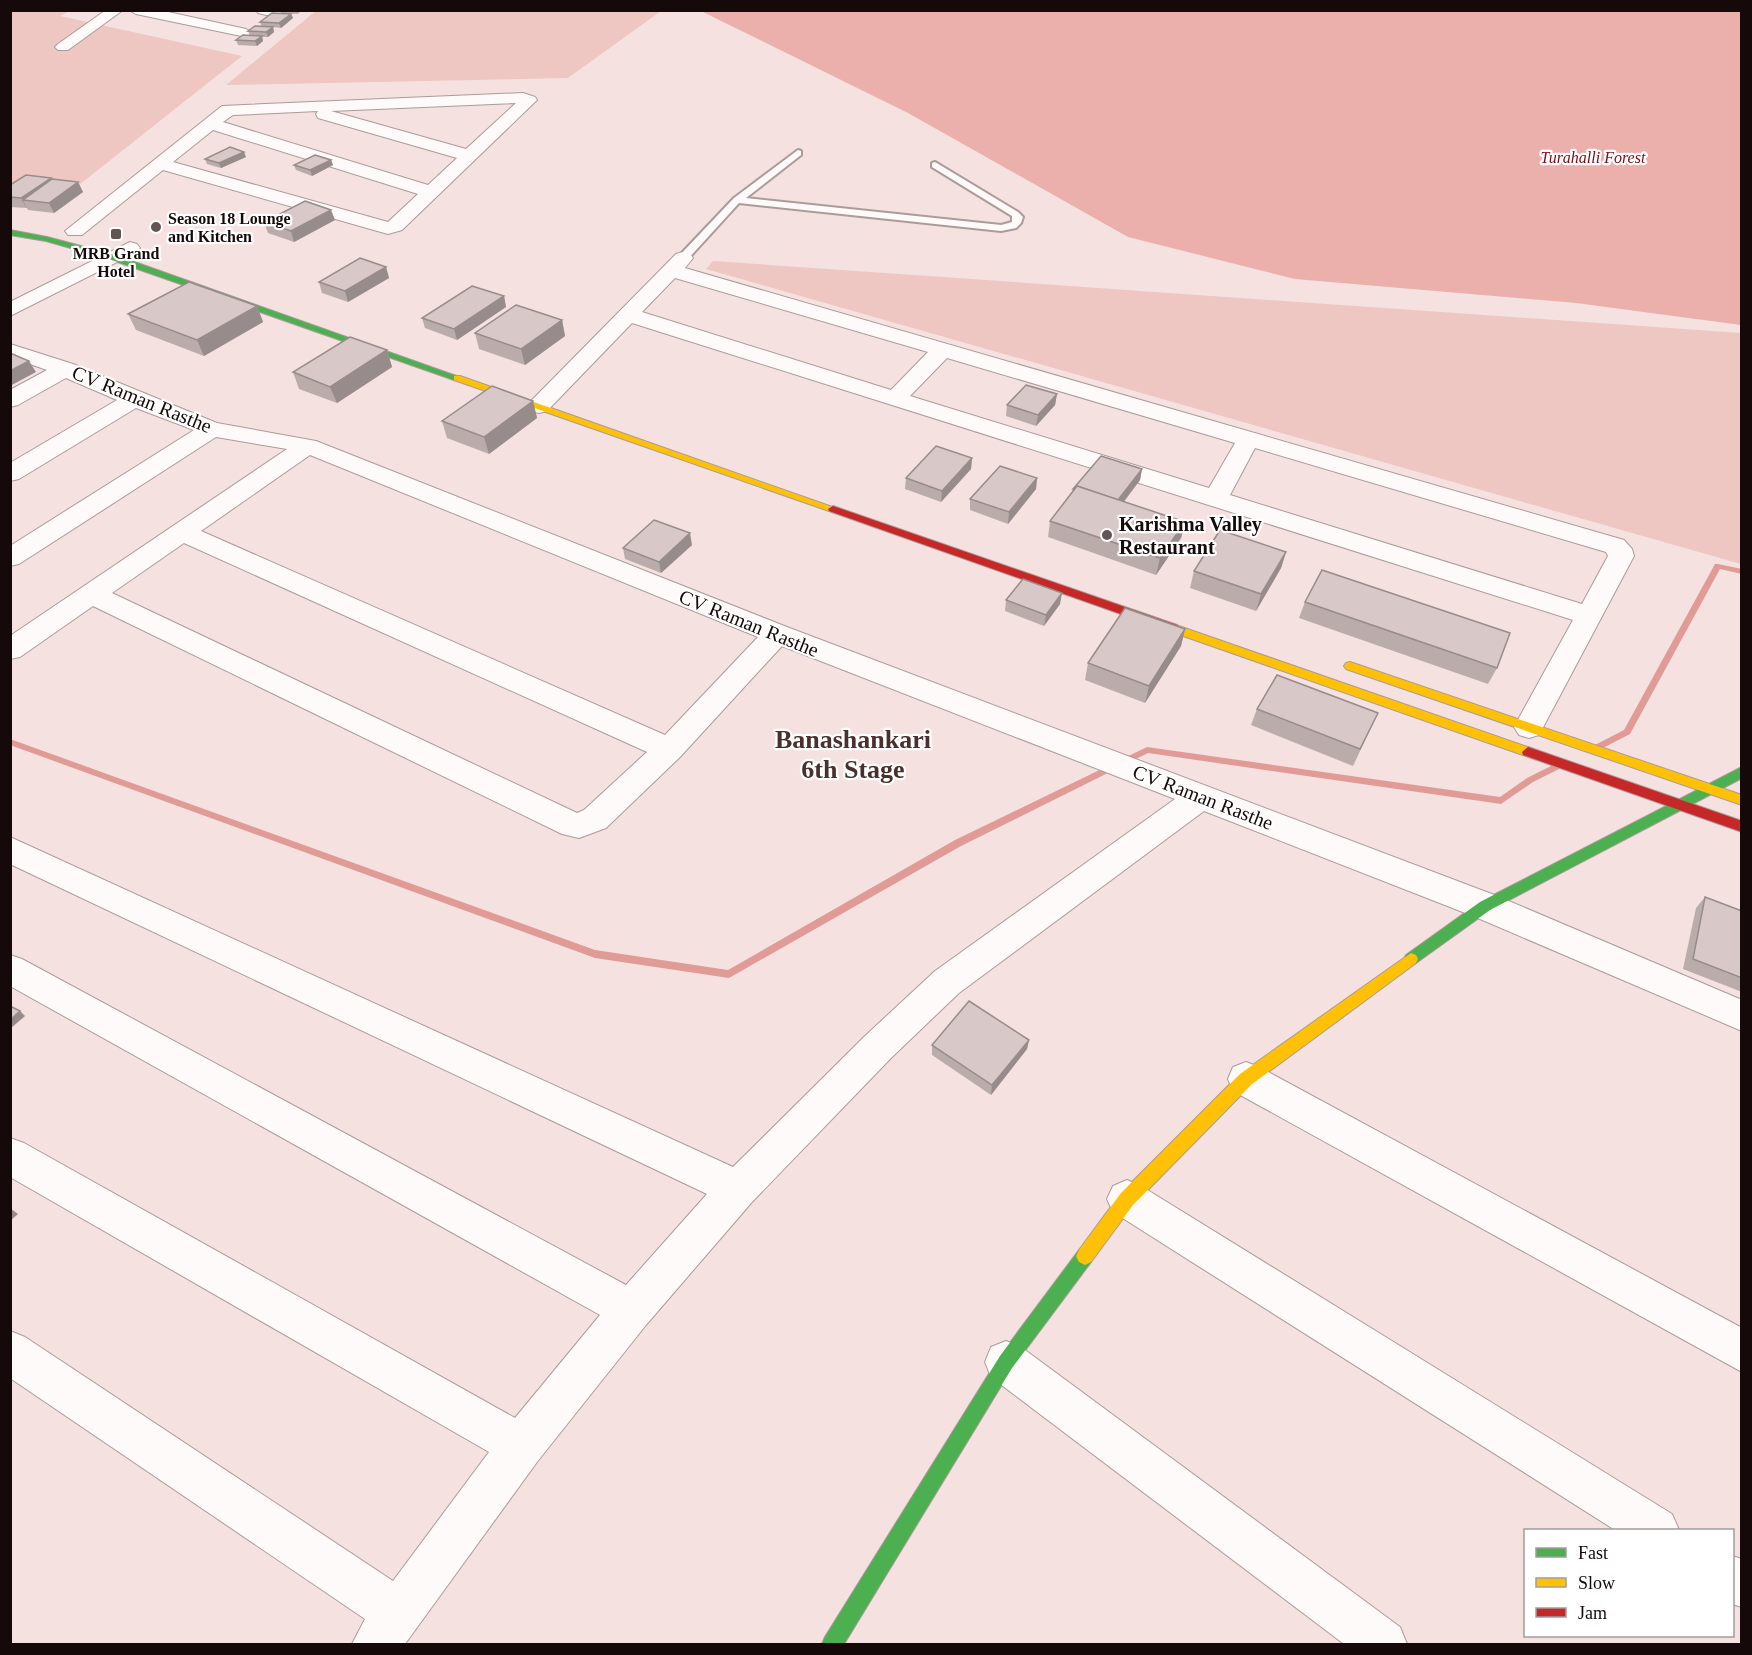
<svg xmlns="http://www.w3.org/2000/svg" width="1752" height="1655" font-family="'Times New Roman',serif">
	<rect width="100%" height="100%" fill="#f5e1df"/>
	<g fill="#eec6c2">
		<path d="M 317,10 L 661,10 L 661,11 L 568,78 L 226,85 Z"/>
		<path d="M 10,11 L 69,11 L 60,16 L 242,56 L 75,188 L 11,182 Z"/>
		<path d="M 713,261 L 1741,333 L 1741,564 L 706,269 Z"/>
	</g>
	<path fill="#ebb0ab" d="M 701,11 L 1741,11 L 1741,325 L 1576,303 L 1295,279 L 1128,237 L 908,113 Z"/>
	<g fill="none" stroke-linecap="round" stroke-linejoin="round">
		<g fill="#e19b96" fill-rule="evenodd">
			<path d="M 1715,564 L 1718,564 L 1742,569 L 1742,574 L 1720,569 L 1630,734 L 1599,750 L 1593,750 L 1592,748 L 1593,746 L 1624,730 Z"/>
			<path d="M 10,739 L 595,950 L 728,970 L 955,840 L 1147,747 L 1500,797 L 1527,778 L 1553,765 L 1556,764 L 1560,767 L 1559,769 L 1533,782 L 1501,804 L 1148,753 L 961,846 L 729,978 L 595,958 L 10,745 Z"/>
		</g>
		<g stroke="#aa9c9a" stroke-width="4">
			<path id="lane" d="M 798,150 L 801,151 L 801,155 L 746,198 L 1001,225 L 1012,222 L 1012,216 L 932,167 L 932,163 L 935,162 L 1018,212 L 1023,217 L 1021,223 L 1016,228 L 1001,231 L 739,203 L 687,260 L 679,260 L 679,256 L 734,198 Z"/>
		</g>
		<g stroke="#aa9c9a" stroke-width="2">
			<g id="street">
				<path d="M 106,10 L 123,10 L 68,50 L 58,50 L 55,47 L 58,44 Z"/>
				<path d="M 129,10 L 159,10 L 246,29 L 253,33 L 246,37 L 136,14 Z"/>
				<path d="M 256,10 L 281,10 L 282,13 L 275,17 L 258,13 Z"/>
				<path d="M 523,93 L 535,97 L 537,100 L 402,230 L 388,234 L 381,232 L 163,170 L 82,235 L 68,235 L 65,231 L 222,106 ZM 516,103 L 466,149 L 331,111 ZM 318,111 L 316,114 L 318,118 L 457,158 L 428,185 L 223,122 L 233,115 ZM 213,130 L 418,194 L 388,222 L 173,162 Z"/>
				<path d="M 130,242 L 137,244 L 140,248 L 137,252 L 10,316 L 10,302 Z"/>
				<path d="M 683,252 L 690,254 L 693,258 L 685,268 L 1624,540 L 1632,549 L 1634,556 L 1539,735 L 1529,738 L 1519,735 L 1514,727 L 1573,620 L 632,323 L 547,411 L 539,413 L 531,411 L 528,406 L 531,401 L 676,254 ZM 675,278 L 928,352 L 891,390 L 642,312 ZM 947,358 L 1235,443 L 1209,488 L 910,396 ZM 1255,448 L 1606,552 L 1608,556 L 1582,604 L 1230,495 Z"/>
				<path d="M 10,344 L 73,364 L 217,423 L 316,441 L 787,627 L 1497,896 L 1742,1000 L 1742,1031 L 1473,916 L 1204,811 L 959,993 L 891,1058 L 752,1202 L 646,1325 L 537,1462 L 405,1644 L 352,1644 L 365,1619 L 10,1378 L 10,1331 L 25,1337 L 393,1581 L 489,1452 L 10,1177 L 10,1138 L 24,1143 L 515,1418 L 600,1315 L 10,986 L 10,955 L 22,959 L 626,1285 L 707,1194 L 10,864 L 10,837 L 733,1167 L 865,1036 L 935,971 L 1175,799 L 782,646 L 680,757 L 606,828 L 579,838 L 562,834 L 93,606 L 20,657 L 10,659 L 10,636 L 287,449 L 216,437 L 19,564 L 10,566 L 10,546 L 194,430 L 136,408 L 19,479 L 10,481 L 10,463 L 117,400 L 66,378 L 18,405 L 10,407 L 10,390 L 47,370 L 10,357 ZM 310,455 L 758,637 L 665,735 L 201,531 ZM 184,543 L 647,752 L 584,810 L 577,813 L 112,593 Z"/>
				<path d="M 1246,1062 L 1259,1067 L 1742,1328 L 1742,1372 L 1233,1091 L 1228,1079 L 1233,1067 Z"/>
				<path d="M 1127,1180 L 1141,1186 L 1672,1514 L 1679,1530 L 1615,1530 L 1113,1212 L 1107,1199 L 1113,1186 Z"/>
				<path d="M 1006,1341 L 1021,1347 L 1400,1627 L 1407,1644 L 1344,1644 L 991,1377 L 985,1362 L 991,1347 Z"/>
				<path d="M 1732,1556 L 1742,1559 L 1742,1607 L 1732,1604 Z"/>
			</g>
		</g>
		<g stroke="#aa9c9a" stroke-width="2">
			<g id="fast">
				<path d="M 10,230 L 47,237 L 115,255 L 462,378 L 454,380 L 109,259 L 46,241 L 10,235 Z"/>
				<path d="M 1742,767 L 1742,778 L 1490,910 L 1416,963 L 1411,965 L 1406,963 L 1404,959 L 1406,955 L 1480,902 Z"/>
				<path d="M 1085,1247 L 1091,1250 L 1094,1256 L 1091,1262 L 1012,1368 L 844,1644 L 822,1644 L 825,1637 L 1000,1356 L 1079,1250 Z"/>
			</g>
		</g>
		<g stroke="#aa9c9a" stroke-width="2">
			<g id="slow">
				<path d="M 454,376 L 460,376 L 838,509 L 837,511 L 829,511 L 454,380 Z"/>
				<path d="M 1173,624 L 1533,749 L 1534,752 L 1533,755 L 1523,755 L 1169,631 L 1167,628 L 1169,625 Z"/>
				<path d="M 1350,662 L 1742,795 L 1742,805 L 1346,669 L 1344,666 L 1346,663 Z"/>
				<path d="M 1411,953 L 1416,955 L 1418,959 L 1416,963 L 1252,1084 L 1133,1205 L 1091,1262 L 1085,1265 L 1079,1262 L 1076,1256 L 1079,1250 L 1121,1193 L 1240,1074 Z"/>
			</g>
		</g>
		<g stroke="#aa9c9a" stroke-width="2">
			<g id="jam">
				<path d="M 833,506 L 1177,625 L 1179,628 L 1177,631 L 1169,631 L 829,511 L 828,509 Z"/>
				<path d="M 1528,747 L 1742,821 L 1742,832 L 1523,755 L 1522,752 Z"/>
			</g>
		</g>
		<use href="#lane" fill="#fefafa" fill-rule="evenodd"/>
		<use href="#street" fill="#fefafa" fill-rule="evenodd"/>
		<use href="#fast" fill="#4caf50" fill-rule="evenodd"/>
		<use href="#slow" fill="#ffc107" fill-rule="evenodd"/>
		<use href="#jam" fill="#c62828" fill-rule="evenodd"/>
	</g>
	<g fill="#baacab">
		<path d="M 280,10 L 302,10 L 298,14 L 281,13 Z"/>
		<path d="M 291,14 L 293,18 L 281,28 L 273,27 L 274,32 L 268,37 L 262,37 L 263,41 L 257,46 L 238,45 L 236,40 L 250,36 L 248,31 L 262,27 L 260,22 Z"/>
		<path d="M 246,157 L 221,168 L 207,164 L 205,159 Z"/>
		<path d="M 331,160 L 333,165 L 312,176 L 296,170 L 294,165 Z"/>
		<path d="M 51,178 L 52,179 L 78,182 L 83,192 L 54,213 L 28,210 L 27,208 L 10,207 L 10,185 Z"/>
		<path d="M 335,220 L 294,242 L 268,233 L 264,222 Z"/>
		<path d="M 386,267 L 389,278 L 348,302 L 322,293 L 319,282 Z"/>
		<path d="M 504,296 L 506,307 L 457,340 L 425,328 L 422,318 Z"/>
		<path d="M 257,306 L 263,322 L 204,356 L 136,330 L 128,314 Z"/>
		<path d="M 562,320 L 565,336 L 525,365 L 479,349 L 475,333 Z"/>
		<path d="M 387,350 L 392,367 L 337,403 L 299,389 L 293,372 Z"/>
		<path d="M 1057,394 L 1055,405 L 1036,426 L 1006,416 L 1007,405 Z"/>
		<path d="M 533,401 L 537,418 L 489,454 L 447,438 L 442,421 Z"/>
		<path d="M 972,458 L 971,469 L 941,502 L 905,489 L 906,478 Z"/>
		<path d="M 1142,469 L 1140,480 L 1124,502 L 1185,522 L 1181,538 L 1156,575 L 1048,537 L 1050,521 L 1073,492 L 1073,489 Z"/>
		<path d="M 1037,478 L 1036,489 L 1008,524 L 970,510 L 970,499 Z"/>
		<path d="M 692,545 L 661,573 L 625,559 L 623,548 Z"/>
		<path d="M 1286,552 L 1281,568 L 1256,611 L 1190,588 L 1194,571 Z"/>
		<path d="M 1006,600 L 1060,604 L 1044,626 L 1005,611 Z"/>
		<path d="M 1305,602 L 1497,668 L 1488,684 L 1299,618 Z"/>
		<path d="M 1185,629 L 1181,646 L 1145,703 L 1085,680 L 1088,663 Z"/>
		<path d="M 1257,709 L 1378,713 L 1353,766 L 1251,725 Z"/>
		<path d="M 1705,897 L 1742,911 L 1742,992 L 1683,969 L 1696,908 Z"/>
		<path d="M 1029,1040 L 1027,1049 L 991,1095 L 932,1055 L 932,1045 Z"/>
	</g>
	<g fill="#978c8b">
		<path d="M 291,14 L 293,18 L 281,28 L 279,23 Z"/>
		<path d="M 273,27 L 274,32 L 268,37 L 266,32 Z"/>
		<path d="M 262,36 L 263,41 L 257,46 L 255,41 Z"/>
		<path d="M 244,152 L 246,157 L 221,168 L 219,163 Z"/>
		<path d="M 331,160 L 333,165 L 312,176 L 310,170 Z"/>
		<path d="M 51,178 L 56,188 L 23,200 L 27,209 L 21,198 Z"/>
		<path d="M 78,182 L 83,192 L 54,213 L 49,203 Z"/>
		<path d="M 331,210 L 335,220 L 294,242 L 291,231 Z"/>
		<path d="M 386,267 L 389,278 L 348,302 L 345,291 Z"/>
		<path d="M 504,296 L 506,307 L 457,340 L 454,329 Z"/>
		<path d="M 257,306 L 263,322 L 204,356 L 197,340 Z"/>
		<path d="M 562,320 L 565,336 L 525,365 L 521,349 Z"/>
		<path d="M 387,350 L 392,367 L 337,403 L 330,387 Z"/>
		<path d="M 29,361 L 36,372 L 10,386 L 10,371 Z"/>
		<path d="M 1057,394 L 1055,405 L 1036,426 L 1038,415 Z"/>
		<path d="M 533,401 L 537,418 L 489,454 L 484,437 Z"/>
		<path d="M 972,458 L 971,469 L 941,502 L 942,491 Z"/>
		<path d="M 1142,469 L 1140,480 L 1114,514 L 1116,503 Z"/>
		<path d="M 1037,478 L 1036,489 L 1008,524 L 1009,512 Z"/>
		<path d="M 1185,522 L 1181,538 L 1156,575 L 1160,558 Z"/>
		<path d="M 690,533 L 692,545 L 661,573 L 659,562 Z"/>
		<path d="M 1286,552 L 1281,568 L 1256,611 L 1261,594 Z"/>
		<path d="M 1062,593 L 1060,604 L 1044,626 L 1046,615 Z"/>
		<path d="M 1185,629 L 1181,646 L 1145,703 L 1149,686 Z"/>
		<path d="M 20,1011 L 25,1016 L 10,1029 L 10,1020 Z"/>
		<path d="M 1029,1040 L 1027,1049 L 991,1095 L 992,1085 Z"/>
		<path d="M 10,1208 L 18,1214 L 10,1221 Z"/>
	</g>
	<g fill="#d8c8c7" stroke="#978c8b" stroke-width="1.5">
		<path d="M 272,13 L 291,14 L 279,23 L 260,22 Z"/>
		<path d="M 255,26 L 273,27 L 266,32 L 248,31 Z"/>
		<path d="M 243,35 L 262,36 L 255,41 L 236,40 Z"/>
		<path d="M 230,147 L 244,152 L 219,163 L 205,159 Z"/>
		<path d="M 315,155 L 331,160 L 310,170 L 294,165 Z"/>
		<path d="M 26,175 L 51,178 L 21,198 L 10,197 L 10,185 Z"/>
		<path d="M 52,179 L 78,182 L 49,203 L 23,200 Z"/>
		<path d="M 305,201 L 331,210 L 291,231 L 264,222 Z"/>
		<path d="M 360,258 L 386,267 L 345,291 L 319,282 Z"/>
		<path d="M 189,282 L 257,306 L 197,340 L 128,314 Z"/>
		<path d="M 472,286 L 504,296 L 454,329 L 422,318 Z"/>
		<path d="M 516,305 L 562,320 L 521,349 L 475,333 Z"/>
		<path d="M 350,337 L 387,350 L 330,387 L 293,372 Z"/>
		<path d="M 10,353 L 29,361 L 10,371 Z"/>
		<path d="M 1026,385 L 1057,394 L 1038,415 L 1007,405 Z"/>
		<path d="M 492,386 L 533,401 L 484,437 L 442,421 Z"/>
		<path d="M 936,446 L 972,458 L 942,491 L 906,478 Z"/>
		<path d="M 1101,456 L 1142,469 L 1118,500 L 1077,486 L 1075,489 L 1073,489 Z"/>
		<path d="M 1000,466 L 1037,478 L 1009,512 L 970,499 Z"/>
		<path d="M 1077,486 L 1185,522 L 1160,558 L 1050,521 Z"/>
		<path d="M 654,520 L 690,533 L 659,562 L 623,548 Z"/>
		<path d="M 1220,530 L 1286,552 L 1261,594 L 1194,571 Z"/>
		<path d="M 1322,570 L 1510,633 L 1497,668 L 1305,602 Z"/>
		<path d="M 1023,579 L 1062,593 L 1046,615 L 1006,600 Z"/>
		<path d="M 1125,608 L 1185,629 L 1149,686 L 1088,663 Z"/>
		<path d="M 1277,675 L 1378,713 L 1360,749 L 1257,709 Z"/>
		<path d="M 1705,897 L 1742,911 L 1742,978 L 1693,959 Z"/>
		<path d="M 969,1001 L 1029,1040 L 992,1085 L 932,1045 Z"/>
		<path d="M 10,1006 L 20,1011 L 10,1020 Z"/>
	</g>
	<g fill="#635554" stroke="#fff" stroke-width="2">
		<circle cx="156" cy="227" r="6"/>
		<rect x="110" y="228" width="12" height="12" rx="3"/>
		<circle cx="1107" cy="535" r="6"/>
	</g>
	<g text-anchor="middle" stroke-width="4.5" stroke-linejoin="round" paint-order="stroke">
		<g font-size="16" font-style="italic" fill="#7d0c16" stroke="#fff">
			<text x="1593" y="163">Turahalli Forest</text>
		</g>
		<g font-size="16" font-weight="bold" fill="#150a09" stroke="#fff" text-anchor="start">
			<text x="168" y="224">Season 18 Lounge<tspan x="168" dy="18">and Kitchen</tspan></text>
			<text x="116" y="259" text-anchor="middle">MRB Grand<tspan x="116" dy="18">Hotel</tspan></text>
		</g>
		<g font-size="20" fill="#150a09" stroke="#fff">
			<text transform="translate(142 399) rotate(22)" y="7">CV Raman Rasthe</text>
			<text transform="translate(749 623) rotate(22)" y="7">CV Raman Rasthe</text>
			<text transform="translate(1203 797) rotate(21)" y="7">CV Raman Rasthe</text>
		</g>
		<g font-size="20" font-weight="bold" fill="#150a09" stroke="#fff" text-anchor="start">
			<text x="1119" y="531">Karishma Valley<tspan x="1119" dy="23">Restaurant</tspan></text>
		</g>
		<g font-size="26" font-weight="bold" fill="#4a302d" stroke="#fff">
			<text x="853" y="748">Banashankari<tspan x="853" dy="30">6th Stage</tspan></text>
		</g>
	</g>
	<rect width="1752" height="1655" fill="none" stroke="#150a09" stroke-width="24"/>
	<rect x="1524" y="1529" width="210" height="108" fill="#ffffff" stroke="#a19d9d" stroke-width="1.5"/>
	<rect x="1536" y="1548" width="30" height="9" fill="#4caf50" stroke="#a19d9d" stroke-width="1.5"/>
	<text x="1578" y="1559" font-size="18" fill="#150a09">Fast</text>
	<rect x="1536" y="1578" width="30" height="9" fill="#ffc107" stroke="#a19d9d" stroke-width="1.5"/>
	<text x="1578" y="1589" font-size="18" fill="#150a09">Slow</text>
	<rect x="1536" y="1608" width="30" height="9" fill="#c62828" stroke="#a19d9d" stroke-width="1.5"/>
	<text x="1578" y="1619" font-size="18" fill="#150a09">Jam</text>
</svg>
